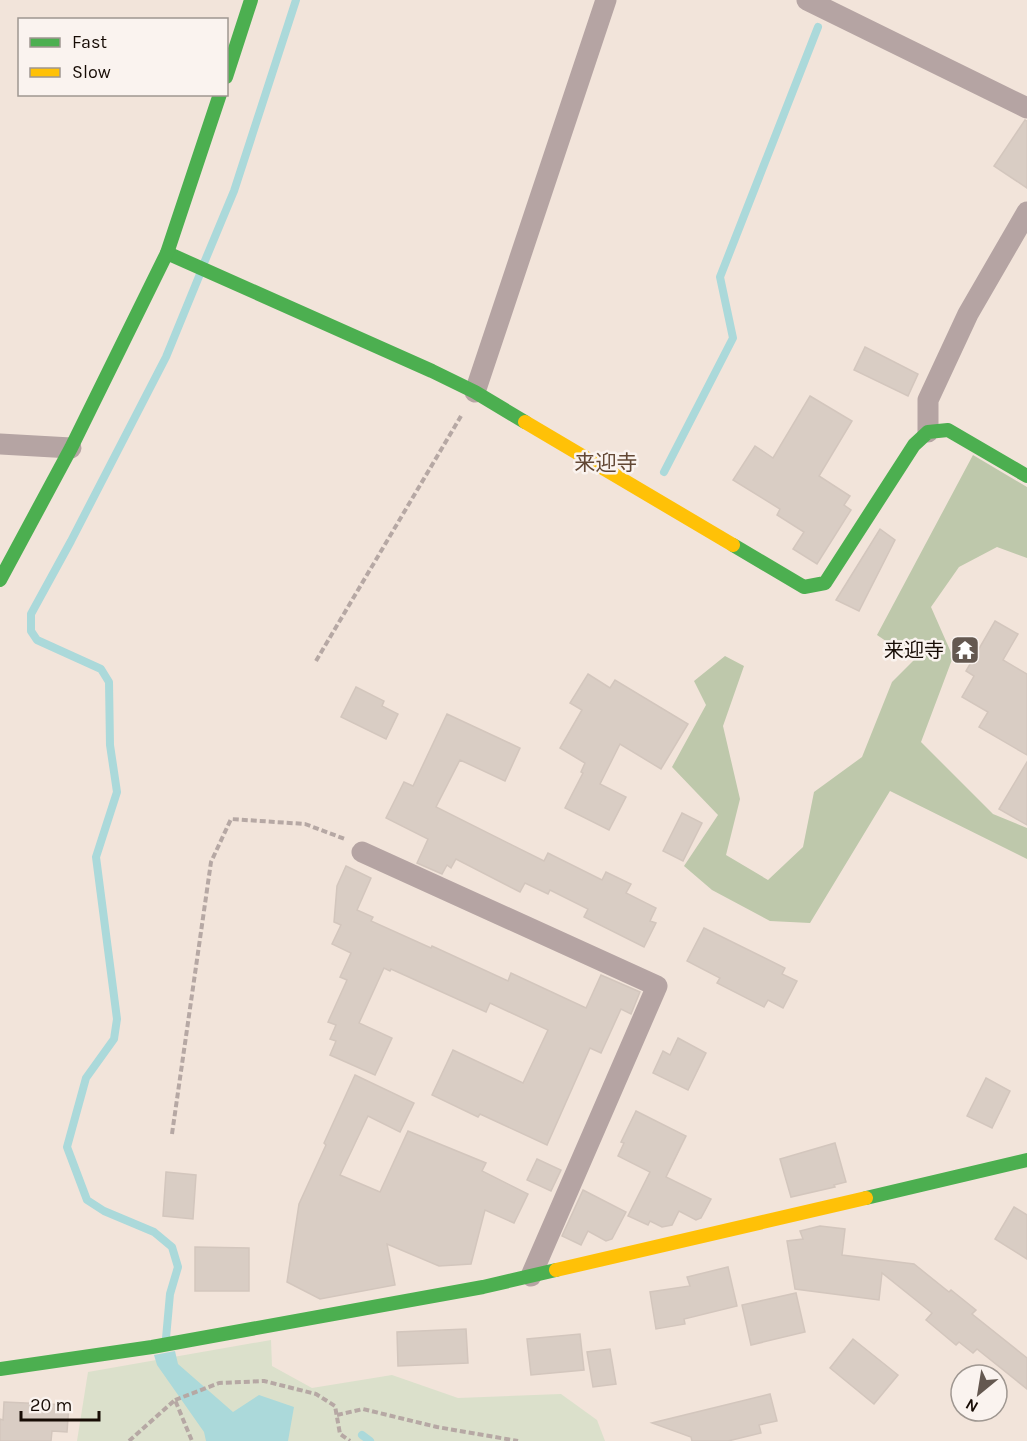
<svg xmlns="http://www.w3.org/2000/svg" width="1027" height="1441" font-family="Karla,'Noto Sans JP',sans-serif">
	<rect width="100%" height="100%" fill="#f2e4da"/>
	<path fill="#dbe0cb" d="M 271,1340 L 272,1366 L 312,1388 L 392,1375 L 458,1398 L 561,1394 L 597,1420 L 605,1441 L 77,1441 L 88,1372 Z"/>
	<path fill="#bec8ab" d="M 973,455 L 1027,487 L 1027,558 L 997,547 L 959,567 L 931,607 L 953,657 L 921,742 L 993,814 L 1027,828 L 1027,859 L 890,791 L 810,923 L 770,921 L 712,890 L 684,866 L 718,815 L 672,767 L 706,705 L 694,681 L 725,656 L 744,666 L 723,726 L 740,799 L 726,855 L 768,880 L 803,847 L 814,792 L 862,757 L 892,682 L 914,660 L 877,635 Z"/>
	<path fill="#abd9da" d="M 175,1351 L 178,1364 L 233,1412 L 259,1395 L 294,1407 L 288,1441 L 206,1441 L 204,1432 L 157,1365 L 154,1355 Z"/>
	<g fill="none" stroke-linecap="round" stroke-linejoin="round">
		<g stroke="#abd9da" stroke-width="8">
			<path d="M 204,263 L 234,191 L 296,0"/>
			<path d="M 664,472 L 733,338 L 720,277 L 818,27"/>
			<path d="M 166,1338 L 170,1294 L 178,1267 L 172,1247 L 154,1232 L 104,1211 L 87,1200 L 67,1147 L 86,1078 L 114,1039 L 117,1019 L 96,857 L 117,792 L 110,745 L 109,682 L 101,669 L 37,640 L 31,631 L 31,614 L 71,541 L 166,357 L 200,274"/>
			<path d="M 362,1435 L 370,1441"/>
		</g>
	</g>
	<g fill="#d9cdc4" stroke="#d3c6bd" stroke-width="1.5">
		<path d="M 1025,120 L 1027,121 L 1027,188 L 994,166 Z"/>
		<path d="M 865,347 L 918,374 L 908,396 L 854,370 Z"/>
		<path d="M 810,396 L 852,421 L 819,476 L 850,496 L 844,505 L 851,510 L 817,564 L 793,549 L 804,532 L 777,515 L 780,509 L 733,480 L 755,446 L 773,458 Z"/>
		<path d="M 880,529 L 895,540 L 859,611 L 836,600 Z"/>
		<path d="M 995,621 L 1018,634 L 1003,660 L 1027,674 L 1027,755 L 979,727 L 988,712 L 962,697 L 974,676 L 966,671 Z"/>
		<path d="M 588,674 L 610,688 L 615,680 L 688,724 L 661,769 L 620,744 L 600,784 L 626,797 L 609,830 L 565,808 L 583,773 L 581,772 L 585,763 L 560,748 L 582,710 L 570,703 Z"/>
		<path d="M 356,687 L 384,701 L 382,706 L 398,714 L 386,739 L 341,717 Z"/>
		<path d="M 447,714 L 520,748 L 505,781 L 460,760 L 436,807 L 544,861 L 548,853 L 602,880 L 606,872 L 631,884 L 626,893 L 656,908 L 650,921 L 656,923 L 644,947 L 584,917 L 588,909 L 550,890 L 548,894 L 525,883 L 520,892 L 456,859 L 451,868 L 447,865 L 442,874 L 417,863 L 428,839 L 386,818 L 404,782 L 413,786 Z"/>
		<path d="M 1027,762 L 1027,825 L 999,809 Z"/>
		<path d="M 682,813 L 702,823 L 683,861 L 663,851 Z"/>
		<path d="M 346,866 L 371,878 L 357,910 L 373,917 L 371,921 L 431,948 L 432,946 L 508,981 L 511,973 L 586,1008 L 601,975 L 640,992 L 631,1014 L 621,1009 L 601,1053 L 590,1048 L 547,1145 L 480,1114 L 478,1117 L 432,1095 L 453,1050 L 523,1083 L 548,1030 L 490,1003 L 486,1012 L 391,969 L 390,971 L 384,968 L 359,1023 L 392,1038 L 375,1075 L 330,1055 L 336,1041 L 330,1039 L 336,1025 L 328,1022 L 347,980 L 340,977 L 351,953 L 332,944 L 341,925 L 334,922 L 337,886 Z"/>
		<path d="M 704,928 L 785,968 L 782,974 L 797,981 L 783,1008 L 768,1000 L 764,1007 L 717,983 L 720,978 L 687,961 Z"/>
		<path d="M 678,1038 L 706,1053 L 688,1090 L 653,1073 L 663,1051 L 670,1055 Z"/>
		<path d="M 355,1075 L 414,1103 L 400,1132 L 368,1116 L 340,1175 L 380,1192 L 408,1131 L 486,1163 L 482,1171 L 528,1194 L 514,1223 L 485,1210 L 471,1264 L 439,1266 L 387,1244 L 395,1285 L 320,1299 L 287,1282 L 299,1204 L 326,1145 L 324,1143 Z"/>
		<path d="M 986,1078 L 1010,1091 L 992,1128 L 967,1116 Z"/>
		<path d="M 636,1111 L 686,1136 L 666,1177 L 711,1199 L 701,1218 L 696,1220 L 679,1211 L 672,1225 L 662,1227 L 650,1221 L 648,1225 L 628,1216 L 650,1172 L 618,1156 L 624,1143 L 621,1142 Z"/>
		<path d="M 835,1143 L 846,1182 L 834,1185 L 835,1187 L 791,1197 L 780,1159 Z"/>
		<path d="M 537,1159 L 561,1170 L 551,1191 L 527,1180 Z"/>
		<path d="M 166,1172 L 196,1175 L 193,1219 L 163,1216 Z"/>
		<path d="M 583,1190 L 626,1212 L 612,1239 L 606,1241 L 588,1231 L 581,1245 L 562,1236 Z"/>
		<path d="M 1014,1207 L 1027,1215 L 1027,1259 L 995,1239 Z"/>
		<path d="M 820,1226 L 845,1229 L 842,1255 L 914,1264 L 949,1292 L 951,1290 L 976,1310 L 972,1314 L 1027,1358 L 1027,1389 L 977,1349 L 973,1353 L 959,1342 L 956,1345 L 926,1320 L 932,1313 L 882,1273 L 879,1300 L 795,1289 L 787,1241 L 803,1239 L 800,1231 Z"/>
		<path d="M 195,1247 L 249,1248 L 249,1291 L 195,1291 Z"/>
		<path d="M 728,1267 L 737,1306 L 684,1319 L 685,1324 L 656,1329 L 650,1292 L 690,1286 L 687,1277 Z"/>
		<path d="M 796,1293 L 805,1332 L 751,1345 L 742,1305 Z"/>
		<path d="M 466,1329 L 468,1363 L 398,1366 L 397,1332 Z"/>
		<path d="M 580,1334 L 584,1370 L 531,1375 L 527,1339 Z"/>
		<path d="M 853,1339 L 898,1375 L 874,1404 L 830,1368 Z"/>
		<path d="M 610,1349 L 616,1384 L 593,1387 L 587,1352 Z"/>
		<path d="M 770,1394 L 777,1421 L 759,1425 L 761,1433 L 728,1441 L 692,1441 L 691,1437 L 652,1423 Z"/>
		<path d="M 4,1402 L 69,1405 L 67,1432 L 52,1431 L 51,1441 L 0,1441 L 0,1419 L 3,1420 Z"/>
	</g>
	<g fill="none" stroke-linecap="round" stroke-linejoin="round">
		<g stroke="#b6a8a4" stroke-width="4" stroke-dasharray="6 3" stroke-linecap="butt">
			<path d="M 316,661 L 461,416"/>
			<path d="M 172,1134 L 211,862 L 231,819 L 305,824 L 345,839"/>
			<path d="M 175,1400 L 219,1383 L 264,1381 L 316,1394 L 335,1406 L 340,1434 L 350,1441"/>
			<path d="M 337,1415 L 363,1409 L 437,1427 L 518,1441"/>
			<path d="M 129,1441 L 175,1400 L 192,1441"/>
		</g>
		<g stroke="#b5a4a3" stroke-width="21">
			<path d="M 807,0 L 1027,108"/>
			<path d="M 475,392 L 606,0"/>
			<path d="M 928,432 L 928,400 L 968,314 L 1027,212"/>
			<path d="M 0,444 L 71,448"/>
			<path d="M 362,852 L 657,986 L 531,1276"/>
		</g>
		<g stroke="#4caf50" stroke-width="14">
			<path d="M 226,77 L 251,0"/>
			<path d="M 167,253 L 432,371 L 475,392 L 525,422"/>
			<path d="M 733,545 L 804,587 L 825,583 L 914,445 L 928,432 L 948,430 L 1027,476"/>
			<path d="M 0,580 L 71,448 L 167,253 L 220,94"/>
			<path d="M 866,1198 L 1027,1160"/>
			<path d="M 0,1369 L 152,1347 L 483,1287 L 556,1270"/>
		</g>
		<g stroke="#ffc107" stroke-width="14">
			<path d="M 525,422 L 733,545"/>
			<path d="M 556,1270 L 866,1198"/>
		</g>
	</g>
	<defs>
		<g id="temple-square" transform="scale(1.5)"><rect x="-9" y="-9" width="18" height="18" rx="4" fill="#645850" stroke="#faf3ef"/><path d="M0-6L5-2H3V0L6.5 2.5H4V6H1.5V3h-3V6H-4V2.5H-6.5L-3 0V-2H-5Z" fill="#fff"/></g>
	</defs>
	<g fill-rule="evenodd">
		<use href="#temple-square" x="965" y="650"/>
	</g>
	<g text-anchor="middle" stroke-width="5" stroke-linejoin="round" paint-order="stroke">
		<g font-size="20" fill="#170c05" stroke="#faf3ef" text-anchor="end">
			<text x="944" y="657">来迎寺</text>
		</g>
		<g font-size="21" fill="#624734" stroke="#faf3ef">
			<text x="606" y="470">来迎寺</text>
		</g>
	</g>
	<rect x="18" y="18" width="210" height="78" fill="#faf3ef" stroke="#9f9791" stroke-width="1.5"/>
	<rect x="30" y="38" width="30" height="9" fill="#4caf50" stroke="#9f9791" stroke-width="1.5"/>
	<text x="72" y="48" font-size="18" fill="#170c05">Fast</text>
	<rect x="30" y="68" width="30" height="9" fill="#ffc107" stroke="#9f9791" stroke-width="1.5"/>
	<text x="72" y="78" font-size="18" fill="#170c05">Slow</text>
	<g transform="translate(979 1393) rotate(210)"><circle r="28" fill="#faf3ef" stroke="#9f9791" stroke-width="1.5"/>
	<path d="M0-4.5L10 22L0 15L-10 22Z" fill="#645850"/>
	<text y="-9" font-size="16" font-weight="bold" text-anchor="middle" fill="#170c05">N</text>
	</g>
	<path d="M21 1411v9h78v-9" fill="none" stroke="#170c05" stroke-width="3"/>
	<text x="30" y="1411" font-size="18" fill="#170c05" stroke="#faf3ef" stroke-width="4.5" paint-order="stroke">20 m</text>
</svg>
